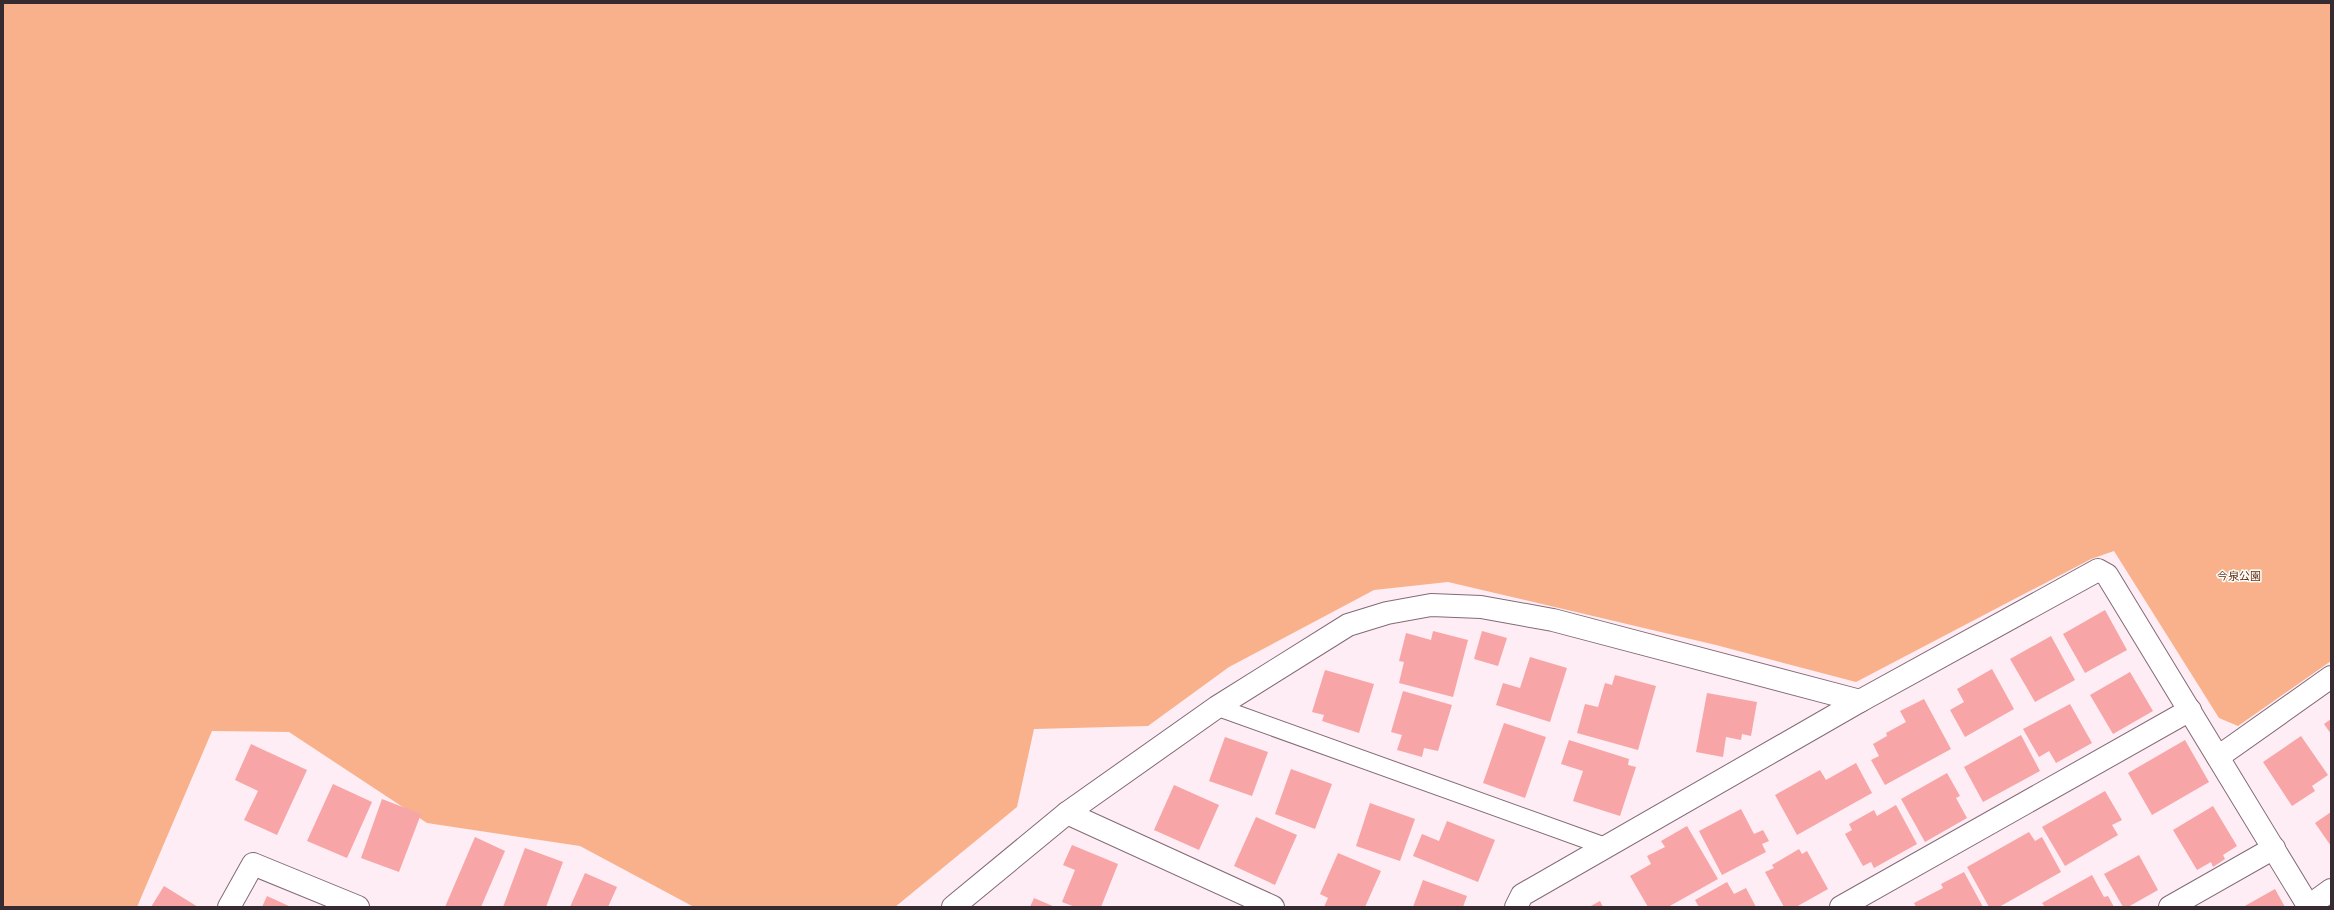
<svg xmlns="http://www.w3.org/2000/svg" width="2334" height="910" font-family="Barlow,'Noto Sans JP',sans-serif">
	<rect width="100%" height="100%" fill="#feedf5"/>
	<path fill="#f8b18a" d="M 3,3 L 2331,3 L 2331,661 L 2238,726 L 2219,718 L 2114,551 L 2091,559 L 1856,682 L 1716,645 L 1448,582 L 1374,590 L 1229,667 L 1148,726 L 1034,729 L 1017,807 L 895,907 L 694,907 L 580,846 L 427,823 L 289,732 L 212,731 L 137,907 L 3,907 Z"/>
	<g fill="#f7a5a6">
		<path d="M 2105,610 L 2127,650 L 2085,673 L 2063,634 Z"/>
		<path d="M 1433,631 L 1468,640 L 1453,697 L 1399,683 L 1404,662 L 1399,661 L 1406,633 L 1431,640 Z"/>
		<path d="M 1482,631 L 1507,638 L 1498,666 L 1474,659 Z"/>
		<path d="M 2051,636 L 2075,680 L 2035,702 L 2010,659 Z"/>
		<path d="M 1530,657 L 1567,668 L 1550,722 L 1496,705 L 1503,683 L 1520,688 Z"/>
		<path d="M 1992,669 L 2014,709 L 1965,737 L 1950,710 L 1964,702 L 1957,689 Z"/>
		<path d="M 1325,670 L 1374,684 L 1359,733 L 1322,721 L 1324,715 L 1312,712 Z"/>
		<path d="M 2130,672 L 2153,711 L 2113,734 L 2090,695 Z"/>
		<path d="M 1615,675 L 1656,686 L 1638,750 L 1577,733 L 1585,704 L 1598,707 L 1605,683 L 1612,685 Z"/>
		<path d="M 1403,691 L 1452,705 L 1438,751 L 1424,748 L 1422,757 L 1397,750 L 1402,735 L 1391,732 Z"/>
		<path d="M 1707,693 L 1757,702 L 1751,736 L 1742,734 L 1741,740 L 1726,737 L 1723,757 L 1696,752 Z"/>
		<path d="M 1924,699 L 1951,749 L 1885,785 L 1871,760 L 1879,756 L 1873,744 L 1887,736 L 1886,733 L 1906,722 L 1900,711 Z"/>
		<path d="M 2070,704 L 2092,743 L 2056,763 L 2049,751 L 2039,757 L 2023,729 Z"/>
		<path d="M 2331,719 L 2331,734 L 2324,724 Z"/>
		<path d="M 1504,723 L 1546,737 L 1525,798 L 1483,783 Z"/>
		<path d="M 2021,735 L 2040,771 L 1983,802 L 1964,767 Z"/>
		<path d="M 2301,736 L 2328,775 L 2312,786 L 2315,791 L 2292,806 L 2263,762 Z"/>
		<path d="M 1225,737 L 1268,752 L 1252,796 L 1209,781 Z"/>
		<path d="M 1569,740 L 1629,759 L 1628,765 L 1636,767 L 1620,816 L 1573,801 L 1583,771 L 1561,764 Z"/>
		<path d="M 2185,740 L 2209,782 L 2152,815 L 2128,773 Z"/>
		<path d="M 251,744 L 307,770 L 277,835 L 244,820 L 258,791 L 235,780 Z"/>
		<path d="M 1856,763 L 1872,793 L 1797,835 L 1775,795 L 1820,770 L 1826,780 Z"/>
		<path d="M 1291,769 L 1332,784 L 1315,829 L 1275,814 Z"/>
		<path d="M 1947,773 L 1960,796 L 1956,798 L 1967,818 L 1925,842 L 1901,799 Z"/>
		<path d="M 333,784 L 372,802 L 347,858 L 307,841 Z"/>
		<path d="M 1174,785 L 1219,805 L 1199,850 L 1154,830 Z"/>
		<path d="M 2105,791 L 2122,820 L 2112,825 L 2118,835 L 2065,866 L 2042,827 Z"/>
		<path d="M 382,799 L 421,814 L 399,872 L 361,858 Z"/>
		<path d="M 1370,803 L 1415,819 L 1400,861 L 1356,846 Z"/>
		<path d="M 1896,805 L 1917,844 L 1874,868 L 1871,862 L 1863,866 L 1845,834 L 1852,830 L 1849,824 L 1874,810 L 1877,816 Z"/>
		<path d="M 2213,806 L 2237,846 L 2223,855 L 2225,859 L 2213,867 L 2211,862 L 2197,870 L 2173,830 Z"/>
		<path d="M 1741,809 L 1754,834 L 1763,830 L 1769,841 L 1762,844 L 1766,852 L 1722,875 L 1699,831 Z"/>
		<path d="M 2331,812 L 2331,846 L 2315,823 Z"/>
		<path d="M 1256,817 L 1297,835 L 1275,885 L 1234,866 Z"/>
		<path d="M 1447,821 L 1495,840 L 1478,882 L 1413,856 L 1422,834 L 1439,841 Z"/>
		<path d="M 1687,826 L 1718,879 L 1668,907 L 1648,907 L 1630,876 L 1651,864 L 1647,856 L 1665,847 L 1661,841 Z"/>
		<path d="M 2029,832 L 2035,841 L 2042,837 L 2061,872 L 1999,907 L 1989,907 L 1967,867 Z"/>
		<path d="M 475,837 L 505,851 L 481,907 L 445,907 Z"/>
		<path d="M 1072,845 L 1118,864 L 1101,907 L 1075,907 L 1062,902 L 1075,870 L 1063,865 Z"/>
		<path d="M 525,848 L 563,862 L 546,907 L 503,907 Z"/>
		<path d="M 1799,849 L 1802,854 L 1807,851 L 1828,889 L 1796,907 L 1784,907 L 1765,872 L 1774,868 L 1772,865 Z"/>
		<path d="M 1338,853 L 1381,871 L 1365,907 L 1324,907 L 1328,898 L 1320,894 Z"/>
		<path d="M 2139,855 L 2158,890 L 2128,907 L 2123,907 L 2104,874 Z"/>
		<path d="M 1964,872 L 1983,907 L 1916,907 L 1914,903 L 1943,888 L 1941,884 Z"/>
		<path d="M 585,873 L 617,887 L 608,907 L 570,907 Z"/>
		<path d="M 2092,875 L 2104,897 L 2108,896 L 2114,907 L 2045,907 L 2042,903 Z"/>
		<path d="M 1423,880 L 1467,896 L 1463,907 L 1413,907 Z"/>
		<path d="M 1727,882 L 1734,894 L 1746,888 L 1756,907 L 1699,907 L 1695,900 Z"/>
		<path d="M 164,886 L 198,907 L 151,907 Z"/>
		<path d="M 2275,889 L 2285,907 L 2243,907 Z"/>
		<path d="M 267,896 L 291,907 L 262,907 Z"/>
		<path d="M 1034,898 L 1055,907 L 1030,907 Z"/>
		<path d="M 1600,901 L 1603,907 L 1589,907 Z"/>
	</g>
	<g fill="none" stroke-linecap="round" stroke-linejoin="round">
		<g stroke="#836a77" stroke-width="19">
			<path id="service" d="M 1217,707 L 1604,846"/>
		</g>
		<g stroke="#836a77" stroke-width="24">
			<g id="minor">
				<path d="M 2218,757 L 2331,677"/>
				<path d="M 1067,813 L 1273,907"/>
				<path d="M 2309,906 L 2331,890"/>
				<path d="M 229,907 L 253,864 L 358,907"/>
				<path d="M 953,907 L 1067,813 L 1217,707 L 1348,625 L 1387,613 L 1431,605 L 1481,607 L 1553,620 L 1860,701 L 2098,570 L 2107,575 L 2309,907"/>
				<path d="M 1516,907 L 1522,895 L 1860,701"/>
				<path d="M 1841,907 L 2190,710"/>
				<path d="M 2170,907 L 2274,848"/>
			</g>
		</g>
		<use href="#service" stroke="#fff" stroke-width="17"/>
		<use href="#minor" stroke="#fff" stroke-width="22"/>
	</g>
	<g text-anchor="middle" stroke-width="3" stroke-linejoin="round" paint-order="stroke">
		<g font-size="11" fill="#652e09" stroke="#fff">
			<text x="2239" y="580">今泉公園</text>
		</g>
	</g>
	<rect width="2334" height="910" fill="none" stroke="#362b30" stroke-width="8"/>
</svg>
